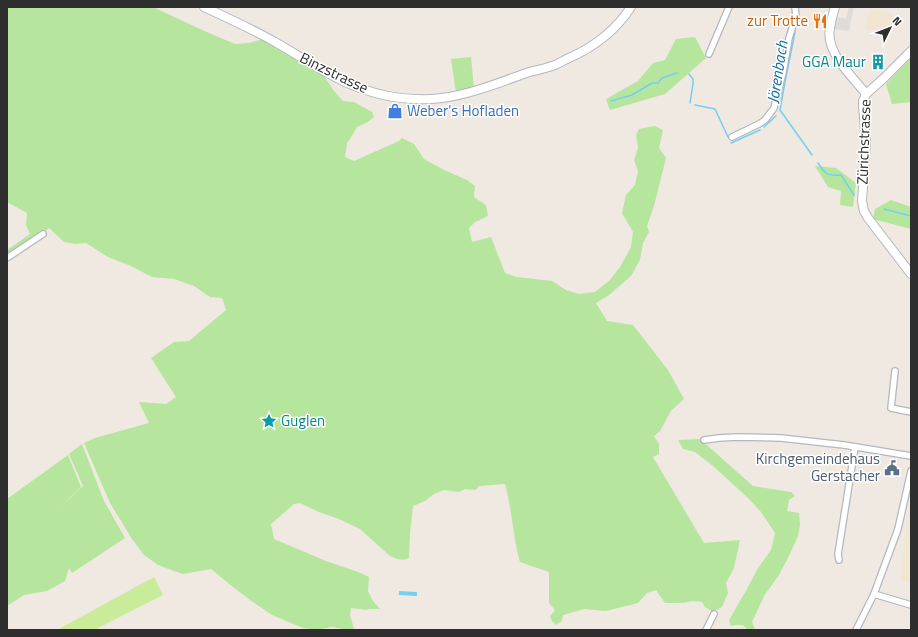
<svg xmlns="http://www.w3.org/2000/svg" width="918" height="637" font-family="'Titillium Web',sans-serif">
	<rect width="100%" height="100%" fill="#efe9e1"/>
	<g fill="#f0e6d1">
		<path d="M 870,9 L 894,14 L 890,34 L 865,28 Z"/>
		<path d="M 911,498 L 911,582 L 901,580 L 901,566 Z"/>
	</g>
	<g fill="#b6e59e">
		<path d="M 7,7 L 153,7 L 202,30 L 235,44 L 249,43 L 263,39 L 322,73 L 334,91 L 343,101 L 354,102 L 372,112 L 374,117 L 368,122 L 357,127 L 350,139 L 347,143 L 345,157 L 354,161 L 399,141 L 402,138 L 414,144 L 424,159 L 444,170 L 467,180 L 475,186 L 474,197 L 486,205 L 488,216 L 475,222 L 469,228 L 472,242 L 491,237 L 505,273 L 517,277 L 552,281 L 566,290 L 579,294 L 595,292 L 610,280 L 620,267 L 631,247 L 633,232 L 622,213 L 626,195 L 635,185 L 638,171 L 634,160 L 638,148 L 636,135 L 639,129 L 655,126 L 663,130 L 659,148 L 666,158 L 654,206 L 647,226 L 649,232 L 643,243 L 640,260 L 631,276 L 609,295 L 596,303 L 607,321 L 633,325 L 668,370 L 684,399 L 671,411 L 660,431 L 654,436 L 659,444 L 659,454 L 653,457 L 704,543 L 740,540 L 734,568 L 726,583 L 728,593 L 722,607 L 713,612 L 705,607 L 702,602 L 692,601 L 683,603 L 665,603 L 656,590 L 647,593 L 638,603 L 606,611 L 584,609 L 563,615 L 562,621 L 556,625 L 552,621 L 550,616 L 555,610 L 549,603 L 549,572 L 520,562 C 513,537 512,509 505,484 L 479,486 L 476,490 L 465,489 L 459,492 L 444,490 L 434,494 L 425,501 L 413,506 L 410,533 L 409,558 C 403,561 396,559 390,556 L 360,529 L 339,519 L 319,512 L 300,503 L 294,504 L 271,524 L 274,539 L 326,561 L 358,572 L 369,577 L 368,591 L 373,601 L 380,609 L 368,609 L 367,610 L 351,608 L 350,615 L 354,629 L 348,630 L 332,627 L 316,630 L 303,628 L 272,615 L 250,600 L 233,587 L 211,569 L 183,574 L 174,571 L 158,565 L 144,555 L 132,539 L 110,503 L 84,443 L 95,438 L 149,423 L 139,402 L 166,404 L 176,397 L 151,358 L 174,342 L 189,341 L 226,310 L 222,298 L 210,297 L 194,286 L 174,279 L 152,277 L 131,266 L 108,257 L 86,243 L 75,244 L 64,242 L 49,228 L 43,234 L 7,258 L 7,250 L 30,234 L 26,225 L 27,213 L 7,202 Z"/>
		<path d="M 695,37 L 706,58 L 665,94 L 610,110 L 606,99 L 638,81 L 653,63 L 665,60 L 676,39 Z"/>
		<path d="M 471,57 L 474,88 L 456,93 L 451,59 Z"/>
		<path d="M 911,58 L 911,102 L 892,104 L 886,84 Z"/>
		<path d="M 815,166 L 836,168 L 856,183 L 853,207 L 840,205 L 841,191 L 828,187 Z"/>
		<path d="M 891,200 L 911,207 L 911,229 L 873,219 L 875,209 Z"/>
		<path d="M 700,439 L 753,486 L 791,492 L 795,496 L 789,500 L 787,511 L 799,513 L 800,525 L 798,536 L 790,554 L 779,575 L 764,596 L 752,622 L 755,630 L 748,630 L 743,625 L 735,625 L 731,626 L 729,620 L 747,589 L 758,568 L 771,550 L 775,533 L 761,512 L 748,498 L 713,466 L 695,452 L 683,449 L 678,440 Z"/>
		<path d="M 82,444 L 104,501 L 125,538 L 72,573 L 69,568 L 65,581 L 47,591 L 24,595 L 7,606 L 7,499 L 68,455 L 81,487 L 57,510 L 83,486 L 69,454 Z"/>
	</g>
	<path fill="#c9ec9a" d="M 154,577 L 163,595 L 94,630 L 57,630 Z"/>
	<path fill="#dfdcd8" d="M 849,7 L 854,7 L 849,31 L 834,29 L 837,17 L 846,19 Z"/>
	<path fill="#75cff0" d="M 399,591 L 417,592 L 417,596 L 399,595 Z"/>
	<g fill="none" stroke-linecap="round" stroke-linejoin="round">
		<g stroke="#75cff0" stroke-width="1.5">
			<path d="M 795,32 L 785,82 L 780,110 L 812,155"/>
			<path d="M 689,74 L 693,79 L 693,84 L 690,103"/>
			<path d="M 611,101 L 632,95 L 652,83 L 658,83 L 662,78 L 677,73"/>
			<path d="M 695,105 L 715,109 L 728,137"/>
			<path d="M 764,127 L 776,116"/>
			<path d="M 731,143 L 760,130"/>
			<path d="M 818,163 C 826,175 828,176 841,175 L 854,195"/>
			<path d="M 884,209 L 911,216"/>
		</g>
		<g stroke="#b4b7c1" stroke-width="8">
			<g id="street">
				<path d="M 709,54 L 729,7"/>
				<path d="M 732,137 L 759,124 L 765,120 L 774,108 L 783,72 L 789,38 L 796,16 L 795,7"/>
				<path d="M 7,258 L 43,234"/>
				<path d="M 895,371 L 891,408 L 911,412"/>
				<path d="M 704,440 L 719,438 L 737,437 L 781,438 L 844,445 L 911,456"/>
				<path d="M 839,560 L 838,554 L 855,447"/>
				<path d="M 874,594 L 911,605"/>
				<path d="M 706,630 L 714,614"/>
				<path d="M 856,630 L 874,594 L 898,529 L 911,471"/>
			</g>
		</g>
		<g stroke="#b4b7c1" stroke-width="10">
			<g id="secondary">
				<path d="M 204,7 C 228,18 252,29 275,42 C 298,55 321,71 345,82 C 376,96 409,102 442,98 C 472,94 501,82 529,72 C 538,70 547,68 555,65 C 560,63 564,60 569,58 C 594,47 616,30 631,7"/>
				<path d="M 835,7 C 832,17 828,30 830,40 C 834,61 854,78 866,94"/>
				<path d="M 911,51 L 884,78 L 866,94 L 863,101 L 863,106 L 866,142 L 862,201 L 864,211 L 868,218 L 911,274"/>
			</g>
		</g>
		<use href="#street" stroke="#fff" stroke-width="5.5"/>
		<use href="#secondary" stroke="#fff" stroke-width="8"/>
	</g>
	<defs>
		<g id="restaurant-bare" transform="scale(1.2)"><path d="M-5-6h1v4h1v-4h1v4h1v-4h1v5L-1.5 .5V6h-2V.5L-5-1ZM5-6V6H3V1.5H1.5Q1.5-4 5-6Z" fill="#e8710a" stroke="#fff" stroke-width="2.5" paint-order="stroke"/></g>
		<g id="building-bare" transform="scale(1.2)"><path d="M-4-6H4V6H1V3H-1V6H-4ZM-2.5-4.3h1.7v1.8h-1.7ZM.8-4.3h1.7v1.8H.8ZM-2.5-1h1.7V.8h-1.7ZM.8-1h1.7V.8H.8Z" fill="#0f9aa8" stroke="#fff" stroke-width="2.5" paint-order="stroke"/></g>
		<g id="shop-bare" transform="scale(1.2)"><path d="M-5-2.5h2.3a2.7 3.5 0 0 1 5.4 0H5L5.5 6h-11ZM-1.5-2.5h3a1.5 2.3 0 0 0-3 0Z" fill="#3f7fe0" stroke="#fff" stroke-width="2.5" paint-order="stroke"/></g>
		<g id="sight-bare" transform="scale(1.2)"><path d="M0-6L1.8-2.2L6-1.7L2.9 1.2L3.7 5.4L0 3.3L-3.7 5.4L-2.9 1.2L-6-1.7L-1.8-2.2Z" fill="#0f9aa8" stroke="#fff" stroke-width="2.5" paint-order="stroke"/></g>
		<g id="civic-bare" transform="scale(1.2)"><path d="M-.6-6.5H3V-4.5H.6V-3L4-1V1h2V6H-6V1h2V-1L-.6-3ZM-1.2 2.5V6h2.4V2.5Z" fill="#5c6f8a" stroke="#fff" stroke-width="2.5" paint-order="stroke"/></g>
	</defs>
	<g fill-rule="evenodd">
		<use href="#restaurant-bare" x="820" y="21"/>
		<use href="#building-bare" x="878" y="62"/>
		<use href="#shop-bare" x="395" y="111"/>
		<use href="#sight-bare" x="269" y="421"/>
		<use href="#civic-bare" x="892" y="468"/>
	</g>
	<g text-anchor="middle" stroke-width="3" stroke-linejoin="round" paint-order="stroke">
		<g font-size="15" fill="#c56008" stroke="#fff" text-anchor="end">
			<text x="808" y="26">zur Trotte</text>
		</g>
		<g font-size="15" fill="#0d838f" stroke="#fff" text-anchor="end">
			<text x="866" y="67">GGA Maur</text>
			<text x="281" y="426" text-anchor="start">Guglen</text>
		</g>
		<g font-size="15" fill="#2e2e2e" stroke="#fff">
			<text transform="translate(334 73) rotate(26)" y="5">Binzstrasse</text>
			<text transform="translate(864 142) rotate(-88)" y="5">Zürichstrasse</text>
		</g>
		<g font-size="15" fill="#366cbe" stroke="#fff" text-anchor="start">
			<text x="407" y="116">Weber's Hofladen</text>
		</g>
		<g font-size="15" fill="#4e5e75" stroke="#fff" text-anchor="end">
			<text x="880" y="464">Kirchgemeindehaus<tspan x="880" dy="17">Gerstacher</tspan></text>
		</g>
		<g font-size="16" font-style="italic" fill="#0d6fa3" stroke="#fff">
			<text transform="translate(777 72) rotate(-81)" y="6">Jörenbach</text>
		</g>
	</g>
	<rect width="918" height="637" fill="none" stroke="#2e2e2e" stroke-width="16"/>
	<g transform="translate(890 28) rotate(47)" stroke="#ffffff" stroke-width="3" paint-order="stroke">
	<path d="M0-3L7 15L0 10L-7 15Z" fill="#2e2e2e"/>
	<text y="-6" font-size="11" font-weight="bold" text-anchor="middle" fill="#2e2e2e">N</text>
	</g>
</svg>
